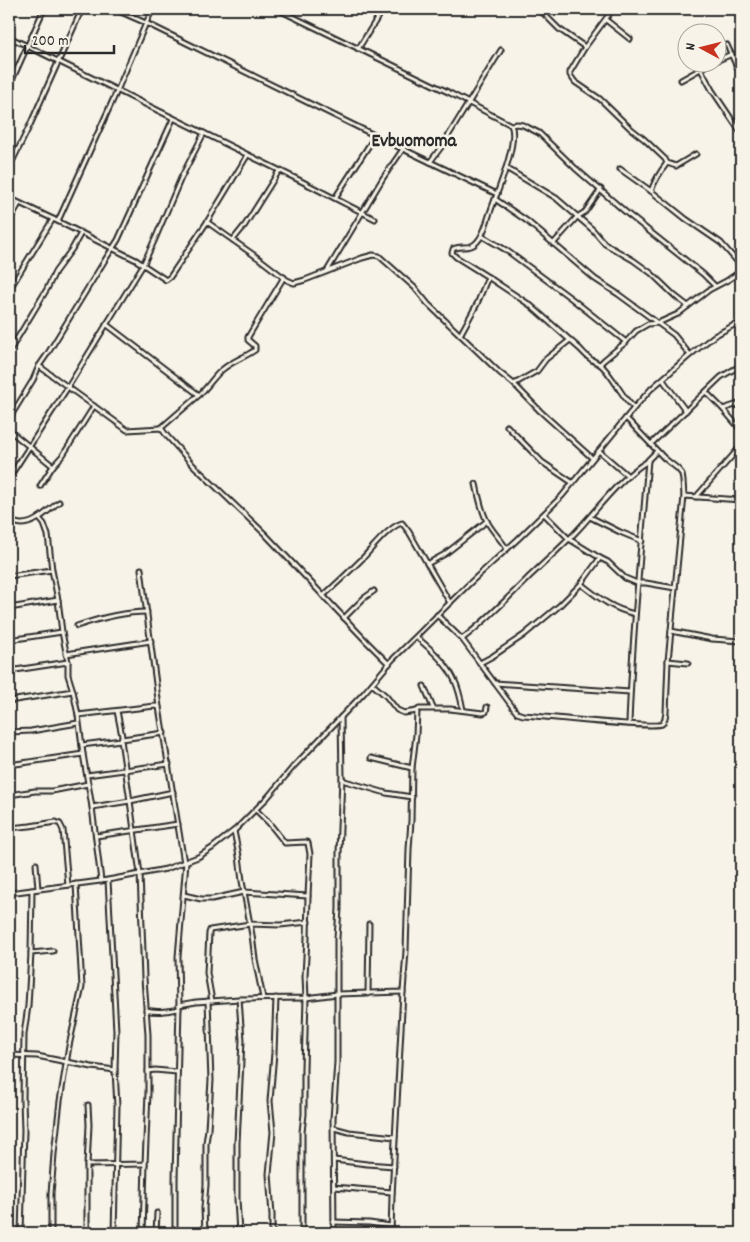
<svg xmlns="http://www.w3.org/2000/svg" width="750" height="1242" font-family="Dekko,sans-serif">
	<rect width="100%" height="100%" fill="#f7f3e8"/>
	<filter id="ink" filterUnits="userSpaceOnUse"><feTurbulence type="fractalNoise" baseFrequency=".02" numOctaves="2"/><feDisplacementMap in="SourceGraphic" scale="10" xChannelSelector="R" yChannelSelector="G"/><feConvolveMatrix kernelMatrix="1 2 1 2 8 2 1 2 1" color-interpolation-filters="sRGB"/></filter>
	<g filter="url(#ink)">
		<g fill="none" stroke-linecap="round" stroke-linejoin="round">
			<g stroke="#2b2b2b" stroke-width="7">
				<g id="minor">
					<path d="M 114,9 L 146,23 L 153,9"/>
					<path d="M 277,9 L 448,92 L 511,125 C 519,141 497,193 491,210 C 487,220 485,234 477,242 C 470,250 461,245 453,249 L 452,253 L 456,257 L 488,277 L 530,305 L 580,349 C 584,353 587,357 592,360 C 595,362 599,363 602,366 C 615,379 621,396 634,408"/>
					<path d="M 539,9 L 559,29 L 585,47"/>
					<path d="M 613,9 L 585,47 L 570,72 L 570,75 L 575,82 L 600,99 L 630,128 L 644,139 L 665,159 L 667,163 C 660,172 655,180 651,191"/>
					<path d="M 9,10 L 9,9"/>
					<path d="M 606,20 L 630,39"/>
					<path d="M 9,37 L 299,180 L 375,219"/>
					<path d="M 727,45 L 741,76"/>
					<path d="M 358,49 L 383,9"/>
					<path d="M 718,60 L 732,54"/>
					<path d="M 697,62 L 712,90 L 741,133"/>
					<path d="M 681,80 L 713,62"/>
					<path d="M 9,87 L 44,9"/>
					<path d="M 511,125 L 517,124 L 523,125 L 539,133 L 575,168 L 629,215 L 703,274 L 715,286"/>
					<path d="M 430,162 L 442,146 L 501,50"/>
					<path d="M 667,163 L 676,166 L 696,154"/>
					<path d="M 9,168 L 30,125 L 82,9"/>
					<path d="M 506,168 L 556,198 L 593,230 L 605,244 L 633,260 L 651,273 L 675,296 L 688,306"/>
					<path d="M 620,169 L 651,191 L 686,219 L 721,243 L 741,266"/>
					<path d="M 9,198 L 53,219 L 136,260 L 166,280 L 170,277 L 207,222 L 247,156"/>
					<path d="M 335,198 L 375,136"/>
					<path d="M 495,199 L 527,221 L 595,279 L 618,294 L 674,335 L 690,355"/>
					<path d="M 9,221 L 19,204"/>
					<path d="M 58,221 L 117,91 L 146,23 L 380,138 L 497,194"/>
					<path d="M 207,222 L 261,260 L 287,280 L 294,283 L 305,280 L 362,258 L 373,255 L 379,256 L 415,288 L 428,304 L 500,373 L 514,384 L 540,411 L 592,458"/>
					<path d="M 482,236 L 506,250 L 572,299 L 626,342"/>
					<path d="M 233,240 L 245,225 L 279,171"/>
					<path d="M 553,244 L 577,217 L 585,212 L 601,189"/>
					<path d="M 327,271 L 383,178 L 403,149"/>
					<path d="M 9,290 L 53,219"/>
					<path d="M 106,324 L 199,395 L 161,428"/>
					<path d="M 460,335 L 477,304 L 488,277"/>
					<path d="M 9,352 L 47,289 L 55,272 L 72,249 L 81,233"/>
					<path d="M 600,364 L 604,360 L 626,342 L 636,331 L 648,324 L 658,323 L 678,314 L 709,290 L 728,280 L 741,271"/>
					<path d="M 39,366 L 94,406 L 63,455 L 53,466 L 40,486"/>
					<path d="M 663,380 L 686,411"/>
					<path d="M 514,384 L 537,371 L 546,359 L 570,340"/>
					<path d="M 706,392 L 723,409 L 741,403"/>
					<path d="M 199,395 C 208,387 214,376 223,369 C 233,361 245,357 255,350 L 255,346 L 248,340 L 248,337 L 284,277"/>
					<path d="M 94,406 L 127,430 L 161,428 L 167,436 L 193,465 L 265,534 L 367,642 L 389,664"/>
					<path d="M 723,409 L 741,430"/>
					<path d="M 9,419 L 33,380 L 39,366 L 48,353 L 105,260 L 118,240 L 173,119"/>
					<path d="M 507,426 L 542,462 L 573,483"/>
					<path d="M 9,430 L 53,466"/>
					<path d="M 651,444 L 721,377 L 741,365"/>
					<path d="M 599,451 L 628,476"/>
					<path d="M 9,478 L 68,387 L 143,265 L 155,239 L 181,178 L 204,133"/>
					<path d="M 476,484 C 479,497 481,511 488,523 C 493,532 501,540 507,549"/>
					<path d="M 684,496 L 741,500"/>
					<path d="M 696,497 L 741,446"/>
					<path d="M 9,517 C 16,522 13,527 9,534"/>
					<path d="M 590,517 L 620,532 L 642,541"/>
					<path d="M 39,518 L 44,524 L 48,535 L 52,570 L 58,600 L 62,632 L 68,662 L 68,675 L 73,691 L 78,715 L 83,754 L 92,807 L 101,881"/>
					<path d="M 14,522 C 15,523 21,524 22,524 C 36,524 48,510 59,502"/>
					<path d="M 600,558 L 608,562 L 625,578 L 637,583 L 646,583 L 675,588"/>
					<path d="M 427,564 L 445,554 L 487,521"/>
					<path d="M 141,569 L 159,707"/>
					<path d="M 9,576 L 52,570"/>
					<path d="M 581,584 C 599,598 612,609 635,614"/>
					<path d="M 323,596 C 336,584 349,572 361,560 C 372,549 388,527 402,523 L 409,532 L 450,603"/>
					<path d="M 9,608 L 58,600"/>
					<path d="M 437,615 L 462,639 L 517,713 L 523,715 C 541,716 654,729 662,724 C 665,722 665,717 666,713 L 668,661 L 684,496 L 683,481 L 682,474 L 678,469 L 664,458 L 626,418"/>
					<path d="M 344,618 L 364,598 L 374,591"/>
					<path d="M 77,626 C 100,618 122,612 147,612"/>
					<path d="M 671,631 L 712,639 L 741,641"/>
					<path d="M 416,637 C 430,648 446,662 454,679 C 459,689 461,699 463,710"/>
					<path d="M 462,639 C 487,620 508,598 530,576 C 545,562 560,548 574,534 C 598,509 618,479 648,461"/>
					<path d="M 9,640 L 62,632"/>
					<path d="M 66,654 L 151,641"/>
					<path d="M 668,661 L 688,663"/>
					<path d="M 480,663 L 493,656 L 524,635 L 559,606 L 581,584 L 600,558 L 569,539 L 544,514"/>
					<path d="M 9,671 L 68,662"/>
					<path d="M 495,683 L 630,692"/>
					<path d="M 372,684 L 386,696 L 397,710 L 404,713 L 417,711"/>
					<path d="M 424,686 L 433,708"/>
					<path d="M 9,701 L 73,691"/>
					<path d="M 78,715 L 155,706 L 159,707 L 184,863"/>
					<path d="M 341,717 L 342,778 L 345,781 L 386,793 L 412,797"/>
					<path d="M 629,724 C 632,636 641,548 648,460 L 657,451"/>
					<path d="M 9,732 L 31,731 L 78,723"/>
					<path d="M 122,739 L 164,733"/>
					<path d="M 121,740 L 130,801 L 173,792"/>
					<path d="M 82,745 L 121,740 L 122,736 L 117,711"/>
					<path d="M 371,758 L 412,768"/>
					<path d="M 9,765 L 83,754"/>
					<path d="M 87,775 L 169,764"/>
					<path d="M 9,795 L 35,791 L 52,791 L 88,784"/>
					<path d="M 256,810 L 269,823 L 285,843 L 306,842 L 308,843 L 310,854 L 308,896 L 307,938 L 305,976 L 306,998 L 304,1069 L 304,1114 L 302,1132 L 302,1233"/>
					<path d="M 9,828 L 30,826 L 56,822 L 60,824 L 63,830 L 68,885"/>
					<path d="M 234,831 L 239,856 L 242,881 L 252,935 L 255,959 L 263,998"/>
					<path d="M 96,836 L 178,824"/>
					<path d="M 36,864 L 38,889"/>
					<path d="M 108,880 L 116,1031 L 115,1070 L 117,1106 L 114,1233"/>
					<path d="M 9,893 L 108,880 L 166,869 L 198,857 L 212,848 L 236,829 L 267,798 L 294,766 L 364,693 L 392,660 L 471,582 L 518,539 L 562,496 L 634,408 L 651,389 L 690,355 L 714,336 L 734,325 L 741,324"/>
					<path d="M 184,895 L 201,899 L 212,899 L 244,892 L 308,896"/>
					<path d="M 31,953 L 53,951"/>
					<path d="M 368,994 L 369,924"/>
					<path d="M 212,1001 L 207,973 L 209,933 L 210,930 L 250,924 L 280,925 L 308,922"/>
					<path d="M 179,1005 L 178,957 L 186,862"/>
					<path d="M 146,1010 C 157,1013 167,1011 179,1009"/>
					<path d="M 9,1055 L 37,1056 L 92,1067 L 115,1070"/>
					<path d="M 148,1071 L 155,1070 L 177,1072"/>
					<path d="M 88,1105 L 89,1125 L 87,1165 L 145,1164 L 148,1093 L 148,1035 L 144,978 L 140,874 L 130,801 L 92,807"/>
					<path d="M 334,1128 L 349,1132 L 395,1137"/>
					<path d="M 334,1160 L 367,1164 L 394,1166"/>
					<path d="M 334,1187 L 392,1192"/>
					<path d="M 333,1222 L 369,1223 L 391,1226"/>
					<path d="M 21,1233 L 24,1130 L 23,1100 L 24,1034 L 28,1006 L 31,953 L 32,890"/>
					<path d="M 51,1233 L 51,1194 L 54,1154 L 60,1101 L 69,1046 L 82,987 L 76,884"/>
					<path d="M 87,1233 L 87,1165"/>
					<path d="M 143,1233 L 145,1164"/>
					<path d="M 156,1233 L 157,1213"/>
					<path d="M 175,1233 L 175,1180 L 179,1005 L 196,1002 L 239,999 L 306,998 L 337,994 L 403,992 L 406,951 L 409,849 L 411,821 L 412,768 L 416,735 L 417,711 L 419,709 L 450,709 L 483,713 L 486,712 L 487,707"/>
					<path d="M 205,1233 L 204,1208 L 206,1185 L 206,1143 L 208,1129 L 211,1080 L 208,1001"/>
					<path d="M 239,1233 L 237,1199 L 237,1143 L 242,1040 L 239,999"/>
					<path d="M 272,1233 L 272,1215 L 269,1174 L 273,1132 L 270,1101 L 274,1053 L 276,998"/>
					<path d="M 334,1233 L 333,1119 L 337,1062 L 337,938 L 339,909 L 339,853 L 342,778"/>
					<path d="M 391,1233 L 392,1196 L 403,992"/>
				</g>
			</g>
			<use href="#minor" stroke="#f7f3e8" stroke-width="3"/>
		</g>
	</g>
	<g text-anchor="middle" stroke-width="5" stroke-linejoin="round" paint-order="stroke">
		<g font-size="19" font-weight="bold" fill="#2b2b2b" stroke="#f7f3e8">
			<text x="414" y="146">Evbuomoma</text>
		</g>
	</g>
	<rect width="750" height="1242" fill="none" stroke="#f7f3e8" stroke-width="30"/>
	<rect x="15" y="15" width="720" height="1212" fill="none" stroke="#2b2b2b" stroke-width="2" filter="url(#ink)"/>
	<g transform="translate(702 48) rotate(277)"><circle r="24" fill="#f7f3e8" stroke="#a5a39c"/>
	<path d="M0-4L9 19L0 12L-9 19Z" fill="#c8321e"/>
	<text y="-8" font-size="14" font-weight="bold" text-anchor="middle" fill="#2b2b2b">N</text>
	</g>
	<path d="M25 45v8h89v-8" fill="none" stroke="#2b2b2b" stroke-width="2.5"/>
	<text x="32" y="45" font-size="15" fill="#2b2b2b" stroke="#f7f3e8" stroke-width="4" paint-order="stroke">200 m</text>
</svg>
